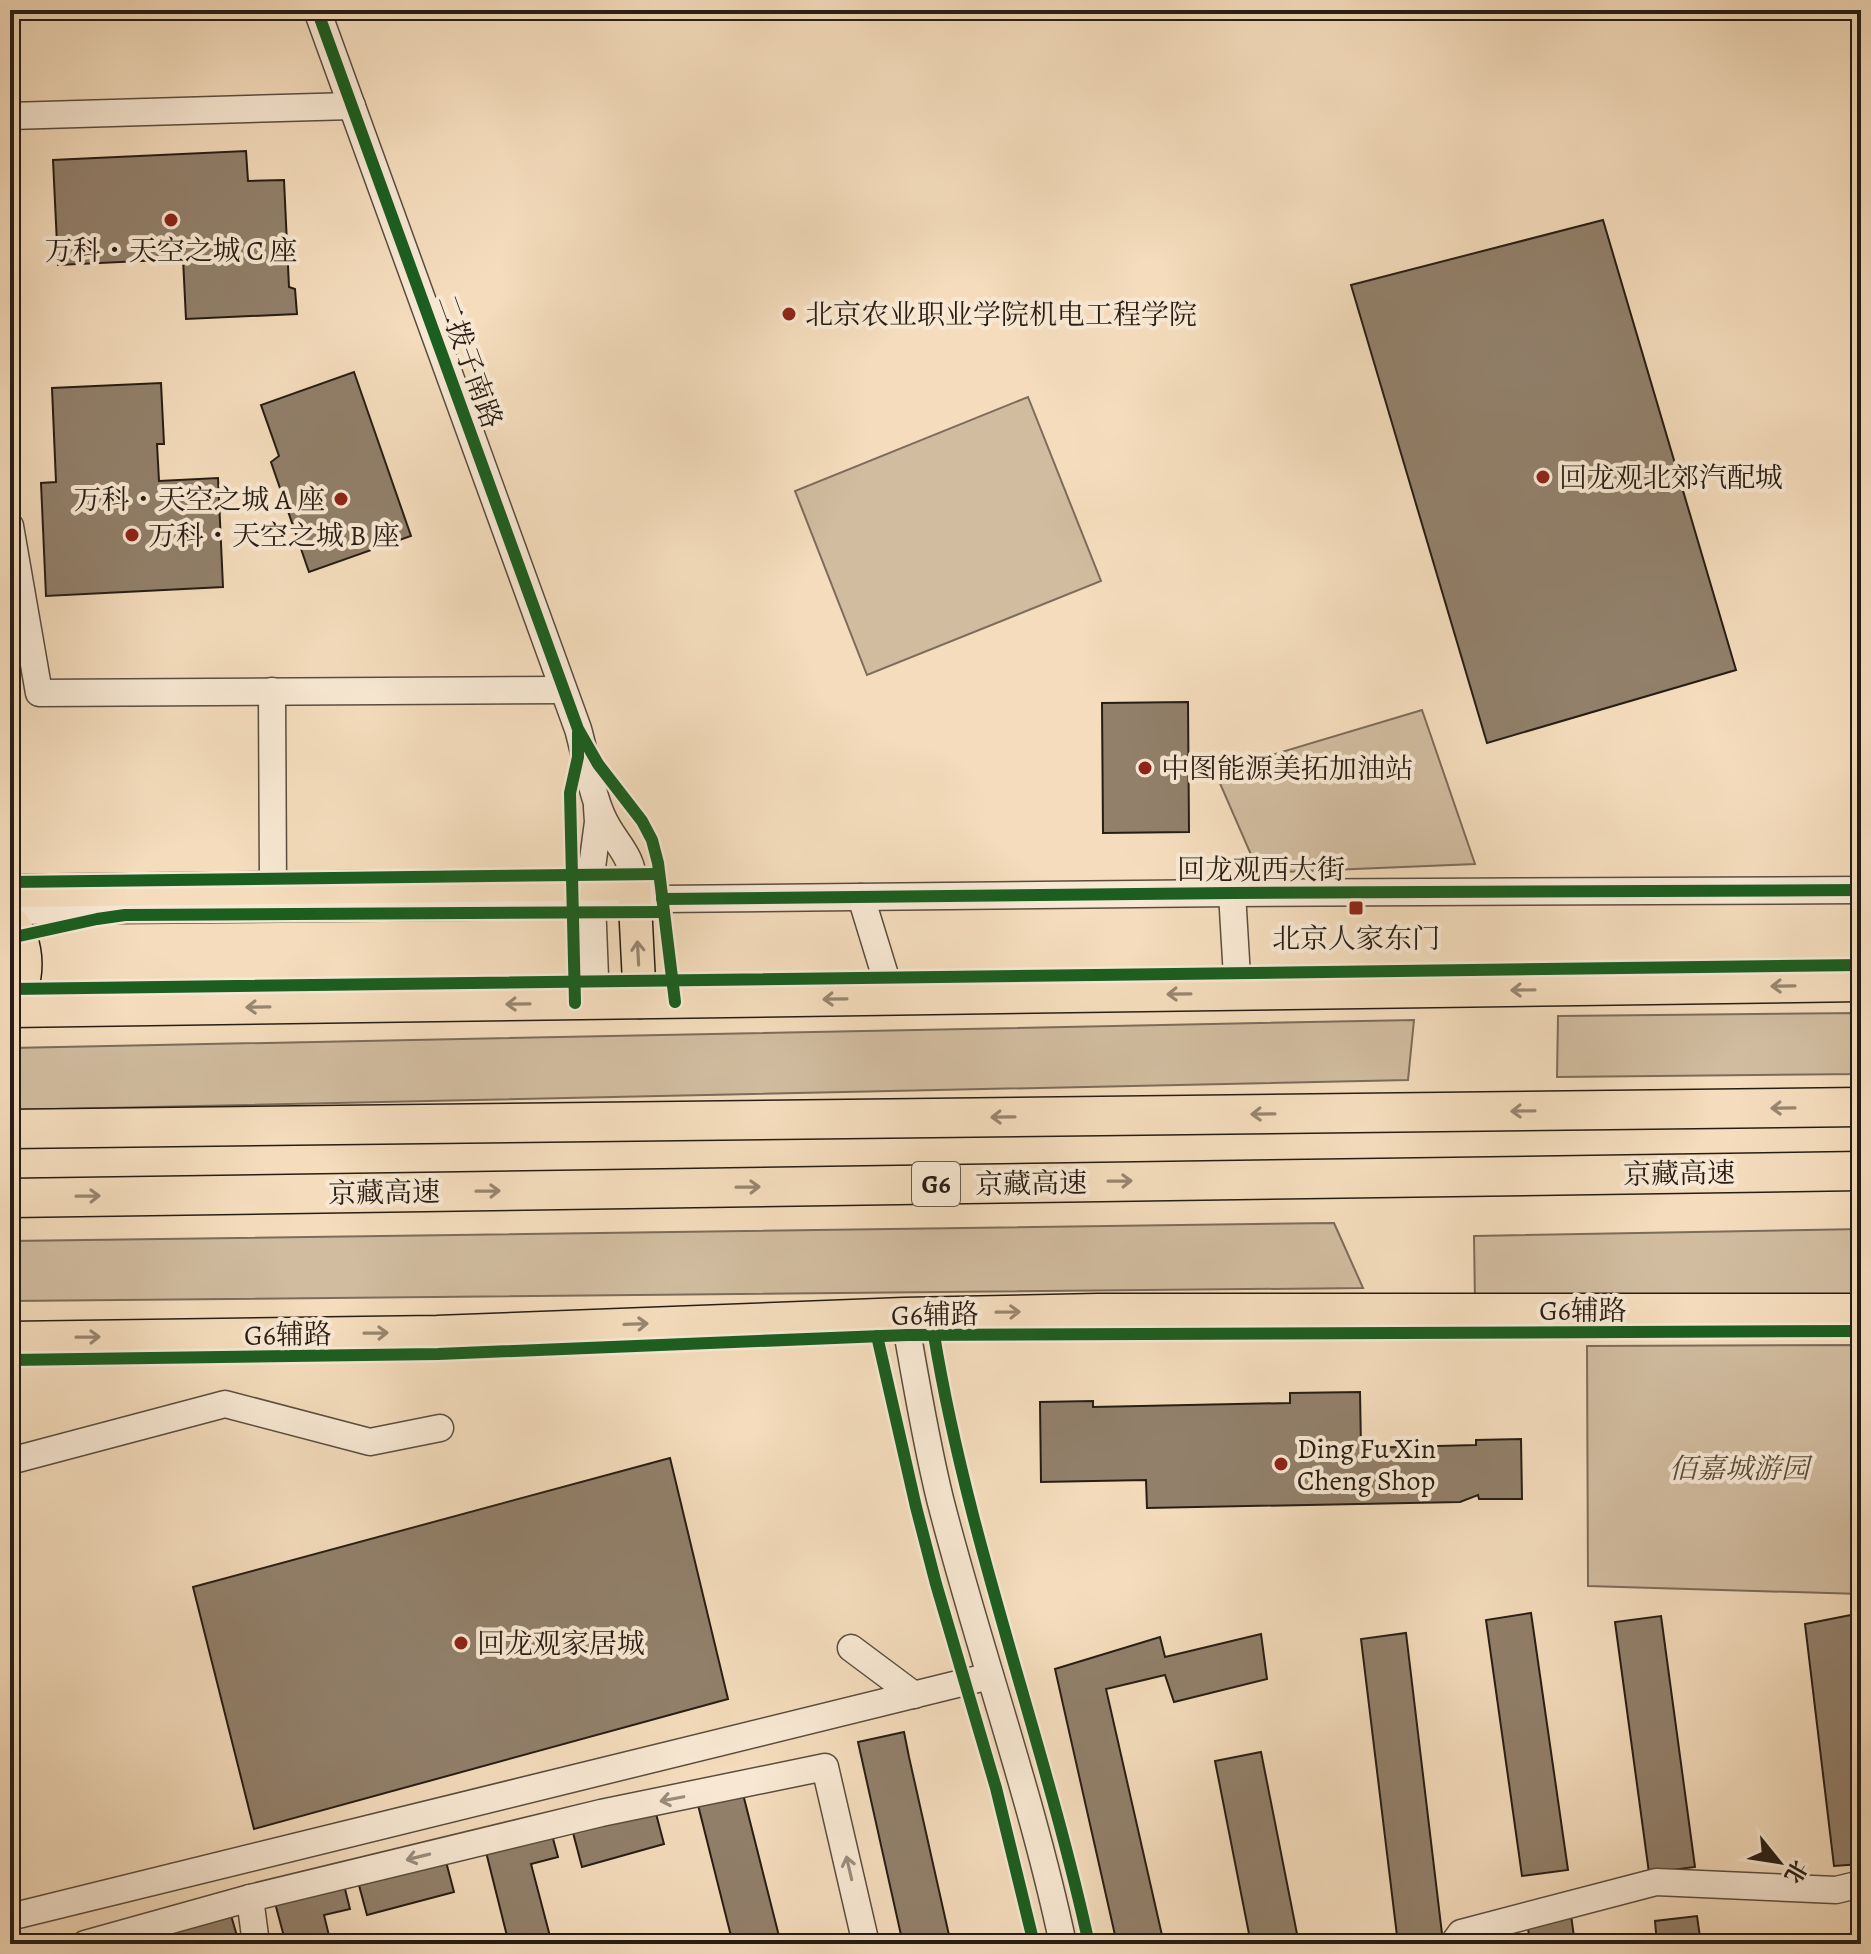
<svg xmlns="http://www.w3.org/2000/svg" width="1871" height="1954" font-family="Alegreya,'Noto Serif SC',serif">
	<rect width="100%" height="100%" fill="#f4dcbc"/>
	<filter id="stains"><feTurbulence type="fractalNoise" baseFrequency=".0025" numOctaves="4"/><feColorMatrix values="0 0 0 0 .2 0 0 0 0 .09 0 0 0 0 .02 0 0 0 .5 -.17"/></filter>
	<radialGradient id="worn" r=".72"><stop offset=".6" stop-color="#630" stop-opacity="0"/><stop offset="1" stop-color="#630" stop-opacity=".3"/></radialGradient>
	<g fill="#d1bc9f" stroke="#7c6c5a" stroke-width="2">
		<path d="M 1028,397 L 1101,581 L 867,675 L 795,491 Z"/>
		<path d="M 1422,710 L 1475,864 L 1259,873 L 1215,772 Z"/>
		<path d="M 1861,1013 L 1861,1074 L 1557,1077 L 1558,1016 Z"/>
		<path d="M 1414,1020 L 1408,1080 L 10,1110 L 10,1048 Z"/>
		<path d="M 1334,1223 L 1363,1288 L 10,1301 L 10,1241 Z"/>
		<path d="M 1861,1229 L 1861,1296 L 1475,1303 L 1474,1236 Z"/>
		<path d="M 1861,1345 L 1861,1594 L 1588,1586 L 1587,1346 Z"/>
	</g>
	<g fill="#92806b" stroke="#271d14" stroke-width="2">
		<path d="M 246,151 L 248,181 L 284,180 L 289,287 L 295,289 L 297,314 L 186,319 L 183,259 L 58,265 L 53,160 Z"/>
		<path d="M 1603,220 L 1736,670 L 1487,743 L 1351,285 Z"/>
		<path d="M 354,372 L 411,536 L 309,572 L 271,462 L 279,456 L 261,405 Z"/>
		<path d="M 161,383 L 164,444 L 157,444 L 159,481 L 218,478 L 223,587 L 46,596 L 41,483 L 56,482 L 52,388 Z"/>
		<path d="M 1188,702 L 1189,832 L 1103,833 L 1102,703 Z"/>
		<path d="M 1360,1392 L 1361,1448 L 1476,1445 L 1476,1440 L 1521,1439 L 1522,1499 L 1479,1499 L 1478,1495 L 1460,1502 L 1147,1508 L 1146,1480 L 1041,1482 L 1040,1402 L 1093,1401 L 1093,1407 L 1290,1403 L 1290,1393 Z"/>
		<path d="M 670,1458 L 728,1699 L 254,1829 L 193,1587 Z"/>
		<path d="M 1531,1613 L 1568,1870 L 1522,1876 L 1486,1620 Z"/>
		<path d="M 1861,1613 L 1861,1648 L 1856,1650 L 1861,1694 L 1861,1864 L 1834,1866 L 1805,1624 Z"/>
		<path d="M 1661,1616 L 1695,1867 L 1649,1873 L 1615,1622 Z"/>
		<path d="M 1406,1633 L 1443,1942 L 1424,1944 L 1398,1944 L 1361,1639 Z"/>
		<path d="M 1261,1634 L 1267,1679 L 1174,1702 L 1165,1675 L 1106,1689 L 1164,1944 L 1117,1944 L 1055,1669 L 1160,1637 L 1165,1657 Z"/>
		<path d="M 904,1732 L 909,1757 L 951,1944 L 903,1944 L 858,1742 Z"/>
		<path d="M 1261,1752 L 1299,1944 L 1251,1944 L 1215,1761 Z"/>
		<path d="M 743,1794 L 781,1944 L 733,1944 L 698,1805 Z"/>
		<path d="M 654,1806 L 664,1844 L 582,1867 L 572,1829 Z"/>
		<path d="M 552,1835 L 558,1857 L 531,1864 L 552,1944 L 509,1944 L 486,1852 Z"/>
		<path d="M 444,1854 L 454,1892 L 367,1915 L 357,1878 Z"/>
		<path d="M 344,1885 L 350,1909 L 324,1915 L 331,1944 L 286,1944 L 275,1903 Z"/>
		<path d="M 228,1905 L 239,1943 L 147,1944 L 143,1931 Z"/>
		<path d="M 1571,1915 L 1575,1944 L 1530,1944 L 1527,1920 Z"/>
		<path d="M 1697,1916 L 1701,1944 L 1657,1944 L 1655,1921 Z"/>
	</g>
	<g fill="none" stroke-linecap="round" stroke-linejoin="round">
		<g stroke="#5a4d3e" stroke-width="29">
			<g id="minor">
				<path d="M 317,10 L 578,729 C 586,757 590,789 602,816 C 613,842 632,852 634,884 L 652,893"/>
				<path d="M 10,116 L 352,106"/>
				<path d="M 10,526 L 39,693 L 563,690"/>
				<path d="M 272,691 L 273,888"/>
				<path d="M 1232,893 L 1238,994"/>
				<path d="M 861,897 L 892,998"/>
				<path d="M 10,911 L 635,905 L 662,899 L 1232,893 L 1861,890"/>
				<path d="M 596,1003 L 591,875 L 598,822 L 597,807"/>
				<path d="M 904,1314 C 915,1376 925,1438 940,1499 C 978,1648 1031,1793 1063,1944"/>
				<path d="M 10,1461 L 225,1404 L 370,1442 L 440,1428"/>
				<path d="M 851,1648 L 914,1695"/>
				<path d="M 10,1917 L 990,1676"/>
				<path d="M 85,1944 L 250,1898"/>
				<path d="M 256,1944 L 250,1898 L 601,1813 L 825,1767 L 866,1944"/>
				<path d="M 1453,1944 L 1461,1933 L 1656,1882 L 1836,1890 L 1861,1884"/>
			</g>
		</g>
		<g stroke="#271d14" stroke-width="35">
			<g id="major">
				<path d="M 10,891 L 634,884 L 640,1002"/>
				<path d="M 10,921 C 30,941 31,986 10,1006"/>
				<path d="M 10,1011 L 1861,985"/>
				<path d="M 10,1338 L 437,1332 L 904,1314 L 1098,1310 L 1861,1310"/>
			</g>
		</g>
		<g stroke="#271d14" stroke-width="41">
			<g id="highway">
				<path d="M 10,1129 L 1861,1107"/>
				<path d="M 10,1198 L 1861,1171"/>
			</g>
		</g>
		<use href="#minor" stroke="#f8e8d3" stroke-width="26"/>
		<use href="#major" stroke="#f4dcbc" stroke-width="32"/>
		<use href="#highway" stroke="#f4dcbc" stroke-width="38"/>
		<g stroke="#f8e8d3" stroke-width="17">
			<g id="cycleway">
				<path d="M 317,10 L 578,729 L 598,764 L 642,821 L 652,840 L 658,863 L 675,1002"/>
				<path d="M 10,882 L 659,874"/>
				<path d="M 662,899 L 1232,893 L 1861,890"/>
				<path d="M 10,938 L 97,919 L 125,915 L 664,912"/>
				<path d="M 10,989 L 1861,965"/>
				<path d="M 575,1003 L 570,793 L 578,757 L 578,733"/>
				<path d="M 934,1335 C 968,1542 1044,1739 1089,1944"/>
				<path d="M 877,1336 L 916,1507 L 936,1584 L 996,1788 L 1034,1944"/>
				<path d="M 10,1360 L 438,1354 L 907,1335 L 1861,1331"/>
			</g>
		</g>
		<use href="#cycleway" stroke="#1b5e20" stroke-width="12"/>
	</g>
	<defs><path id="oneway-shaft" d="M-6 0H5M1.5-3L5.5 0L1.5 3" fill="none" stroke-width="1.6" stroke-linecap="round" stroke-linejoin="round" transform="scale(2)"/></defs>
	<g stroke="#988670">
		<use href="#oneway-shaft" transform="translate(638 953) rotate(-93)"/>
		<use href="#oneway-shaft" transform="translate(1783 986) rotate(179)"/>
		<use href="#oneway-shaft" transform="translate(1523 990) rotate(179)"/>
		<use href="#oneway-shaft" transform="translate(1179 994) rotate(179)"/>
		<use href="#oneway-shaft" transform="translate(835 999) rotate(179)"/>
		<use href="#oneway-shaft" transform="translate(518 1004) rotate(179)"/>
		<use href="#oneway-shaft" transform="translate(258 1007) rotate(179)"/>
		<use href="#oneway-shaft" transform="translate(1783 1108) rotate(179)"/>
		<use href="#oneway-shaft" transform="translate(1523 1111) rotate(179)"/>
		<use href="#oneway-shaft" transform="translate(1263 1114) rotate(179)"/>
		<use href="#oneway-shaft" transform="translate(1003 1117) rotate(179)"/>
		<use href="#oneway-shaft" transform="translate(1120 1181) rotate(-1)"/>
		<use href="#oneway-shaft" transform="translate(748 1187) rotate(-1)"/>
		<use href="#oneway-shaft" transform="translate(488 1191) rotate(-1)"/>
		<use href="#oneway-shaft" transform="translate(88 1196) rotate(-1)"/>
		<use href="#oneway-shaft" transform="translate(1008 1312) rotate(-1)"/>
		<use href="#oneway-shaft" transform="translate(636 1324) rotate(-2)"/>
		<use href="#oneway-shaft" transform="translate(376 1333) rotate(-1)"/>
		<use href="#oneway-shaft" transform="translate(88 1337) rotate(-1)"/>
	</g>
	<g stroke="#9a8d7d">
		<use href="#oneway-shaft" transform="translate(672 1799) rotate(169)"/>
		<use href="#oneway-shaft" transform="translate(418 1857) rotate(166)"/>
		<use href="#oneway-shaft" transform="translate(849 1868) rotate(-103)"/>
	</g>
	<g fill="#8f2418" stroke="#f8e8d3" stroke-width="3">
		<circle cx="171" cy="220" r="8"/>
		<circle cx="789" cy="314" r="8"/>
		<circle cx="1543" cy="477" r="8"/>
		<circle cx="341" cy="499" r="8"/>
		<circle cx="132" cy="535" r="8"/>
		<circle cx="1145" cy="768" r="8"/>
		<rect x="1348" y="900" width="16" height="16" rx="4"/>
		<circle cx="1281" cy="1464" r="8"/>
		<circle cx="461" cy="1643" r="8"/>
	</g>
	<g text-anchor="middle" stroke-width="8" stroke-linejoin="round" paint-order="stroke">
		<rect fill="#f8e8d3" stroke="#665a4d" stroke-width="2" x="912" y="1162" width="48" height="44" rx="6"/>
		<g font-size="26" font-weight="bold" fill="#271d14">
			<text x="936" y="1193">G6</text>
		</g>
		<g font-size="28" fill="#271d14" stroke="#f8e8d3" text-anchor="start">
			<text x="171" y="260" text-anchor="middle">万科・天空之城 C 座</text>
			<text x="805" y="324">北京农业职业学院机电工程学院</text>
			<text x="1559" y="487">回龙观北郊汽配城</text>
			<text x="325" y="509" text-anchor="end">万科・天空之城 A 座</text>
			<text x="148" y="545">万科・天空之城 B 座</text>
			<text x="1161" y="778">中图能源美拓加油站</text>
			<text x="1356" y="948" text-anchor="middle">北京人家东门</text>
			<text x="1297" y="1458">Ding Fu Xin<tspan x="1297" dy="32">Cheng Shop</tspan></text>
			<text x="477" y="1653">回龙观家居城</text>
		</g>
		<g font-size="28" fill="#271d14" stroke="#f8e8d3">
			<text transform="translate(470 361) rotate(70)" y="10">二拨子南路</text>
			<text x="1261" y="879">回龙观西大街</text>
			<text transform="translate(1679 1173) rotate(-1)" y="10">京藏高速</text>
			<text transform="translate(1031 1183) rotate(-1)" y="10">京藏高速</text>
			<text transform="translate(384 1192) rotate(-1)" y="10">京藏高速</text>
			<text x="1583" y="1320">G6辅路</text>
			<text transform="translate(935 1314) rotate(-1)" y="10">G6辅路</text>
			<text transform="translate(288 1334) rotate(-1)" y="10">G6辅路</text>
		</g>
		<g font-size="28" font-style="italic" fill="#5a4d3e" stroke="#f8e8d3">
			<text x="1739" y="1478">佰嘉城游园</text>
		</g>
	</g>
	<rect width="1871" height="1954" fill="none" stroke="#f4dcbc" stroke-width="40"/>
	<rect x="12" y="12" width="1847" height="1930" fill="none" stroke="#271d14" stroke-width="4"/>
	<rect x="20" y="20" width="1831" height="1914" fill="none" stroke="#271d14" stroke-width="2"/>
	<g transform="translate(1779 1862) rotate(120)" stroke="#f8e8d3" stroke-width="6" paint-order="stroke">
	<path d="M0-6L14 30L0 20L-14 30Z" fill="#271d14"/>
	<text y="-12" font-size="22" font-weight="bold" text-anchor="middle" fill="#271d14">北</text>
	</g>
	<rect width="100%" height="100%" filter="url(#stains)"/>
	<rect width="100%" height="100%" fill="url(#worn)"/>
</svg>
